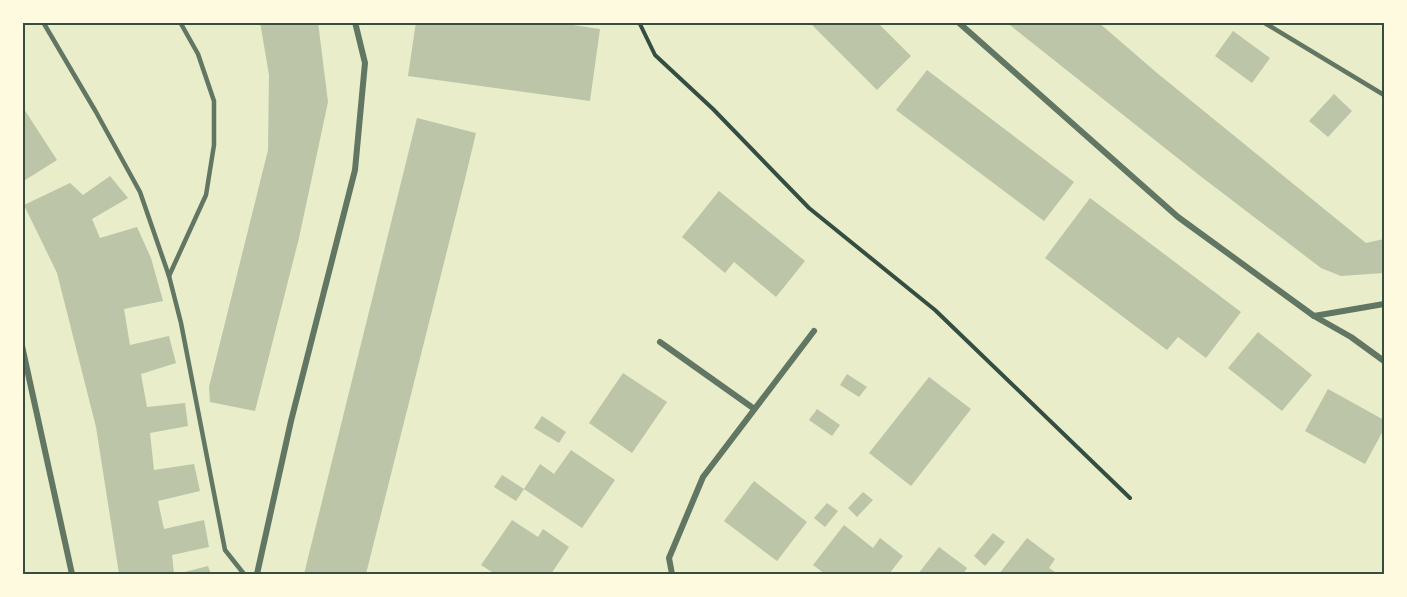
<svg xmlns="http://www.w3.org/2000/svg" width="1407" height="597" font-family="Georgia,serif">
	<rect width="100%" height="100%" fill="#e9edc9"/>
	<g fill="#bcc5a7">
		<path d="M 260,22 L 318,22 L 328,102 L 299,238 L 255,411 L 210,402 L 209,387 L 268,150 L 269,75 Z"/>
		<path d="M 416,22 L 552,22 L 600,29 L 590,101 L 408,76 Z"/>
		<path d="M 809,22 L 877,22 L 911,56 L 877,90 Z"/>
		<path d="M 1006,22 L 1098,22 L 1157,73 L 1366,243 L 1384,239 L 1384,273 L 1341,276 L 1321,268 L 1199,175 Z"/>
		<path d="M 1233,31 L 1270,58 L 1252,83 L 1215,56 Z"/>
		<path d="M 927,70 L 1074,182 L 1044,221 L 896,110 Z"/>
		<path d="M 1334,94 L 1352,111 L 1328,137 L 1309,121 Z"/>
		<path d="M 22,106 L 57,160 L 22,182 Z"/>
		<path d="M 417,118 L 476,133 L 465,179 L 366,574 L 304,574 Z"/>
		<path d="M 110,176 L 128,198 L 92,219 L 100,238 L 137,227 L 151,258 L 163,301 L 124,309 L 130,345 L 169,336 L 176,363 L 141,374 L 147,407 L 185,403 L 188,426 L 150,433 L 154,470 L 194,464 L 200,491 L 158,501 L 164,529 L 204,520 L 209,547 L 172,555 L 174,574 L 119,574 L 96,427 L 57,273 L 24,205 L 70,183 L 83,195 Z"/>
		<path d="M 719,191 L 805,261 L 776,297 L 734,262 L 725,273 L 682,237 Z"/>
		<path d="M 1090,198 L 1241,312 L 1206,358 L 1178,337 L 1167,350 L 1045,258 Z"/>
		<path d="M 1258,332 L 1312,375 L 1282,411 L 1228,368 Z"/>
		<path d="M 623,373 L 667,402 L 632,453 L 589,423 Z"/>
		<path d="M 847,374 L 867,387 L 859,397 L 840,385 Z"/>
		<path d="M 929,377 L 971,409 L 911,486 L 869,453 Z"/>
		<path d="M 1328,389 L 1384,420 L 1384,429 L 1365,464 L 1305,431 Z"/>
		<path d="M 817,409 L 840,425 L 832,436 L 809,420 Z"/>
		<path d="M 542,416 L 566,432 L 559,443 L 534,428 Z"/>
		<path d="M 571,450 L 615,480 L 582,528 L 524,489 L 540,464 L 554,474 Z"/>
		<path d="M 502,475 L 524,489 L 516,501 L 494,487 Z"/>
		<path d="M 754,481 L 807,522 L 777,561 L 724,521 Z"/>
		<path d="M 863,492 L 873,500 L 857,517 L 848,508 Z"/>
		<path d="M 827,503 L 838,511 L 825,527 L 814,518 Z"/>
		<path d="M 512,520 L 538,537 L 543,529 L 569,547 L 551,574 L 495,574 L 481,565 Z"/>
		<path d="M 844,525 L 873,548 L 880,538 L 903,556 L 889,574 L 825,574 L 813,565 Z"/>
		<path d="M 993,533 L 1005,542 L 985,566 L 974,556 Z"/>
		<path d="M 1027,538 L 1055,559 L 1049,568 L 1058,574 L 999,574 Z"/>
		<path d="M 939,547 L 967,568 L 963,574 L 918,574 Z"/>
		<path d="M 208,566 L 211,574 L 177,574 Z"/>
	</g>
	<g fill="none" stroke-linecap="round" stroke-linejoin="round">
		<path stroke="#344e41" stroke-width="4" d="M 639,22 L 655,55 L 713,109 L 809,208 L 935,310 L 1130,498"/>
		<g stroke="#617663" stroke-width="4.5">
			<path d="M 43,22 L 96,112 L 140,192 L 169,276 L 181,323 L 225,550 L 244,574"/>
			<path d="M 1263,22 L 1384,95"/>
			<path d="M 169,276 L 206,195 L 214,145 L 214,101 L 198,54 L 180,22"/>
		</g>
		<g stroke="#617663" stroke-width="6">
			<path d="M 958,22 L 1178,217 L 1314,316 L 1351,337 L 1384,361"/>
			<path d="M 1314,316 L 1384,304"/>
			<path d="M 660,342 L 753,408"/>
			<path d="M 22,346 L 72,574"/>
			<path d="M 257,574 L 291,421 L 355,170 L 365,63 L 355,22"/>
			<path d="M 672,574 L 669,558 L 703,477 L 814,331"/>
		</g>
	</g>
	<rect width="1407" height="597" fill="none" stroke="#fefae0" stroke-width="48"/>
	<rect x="24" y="24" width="1359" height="549" fill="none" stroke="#344e41" stroke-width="2"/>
</svg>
